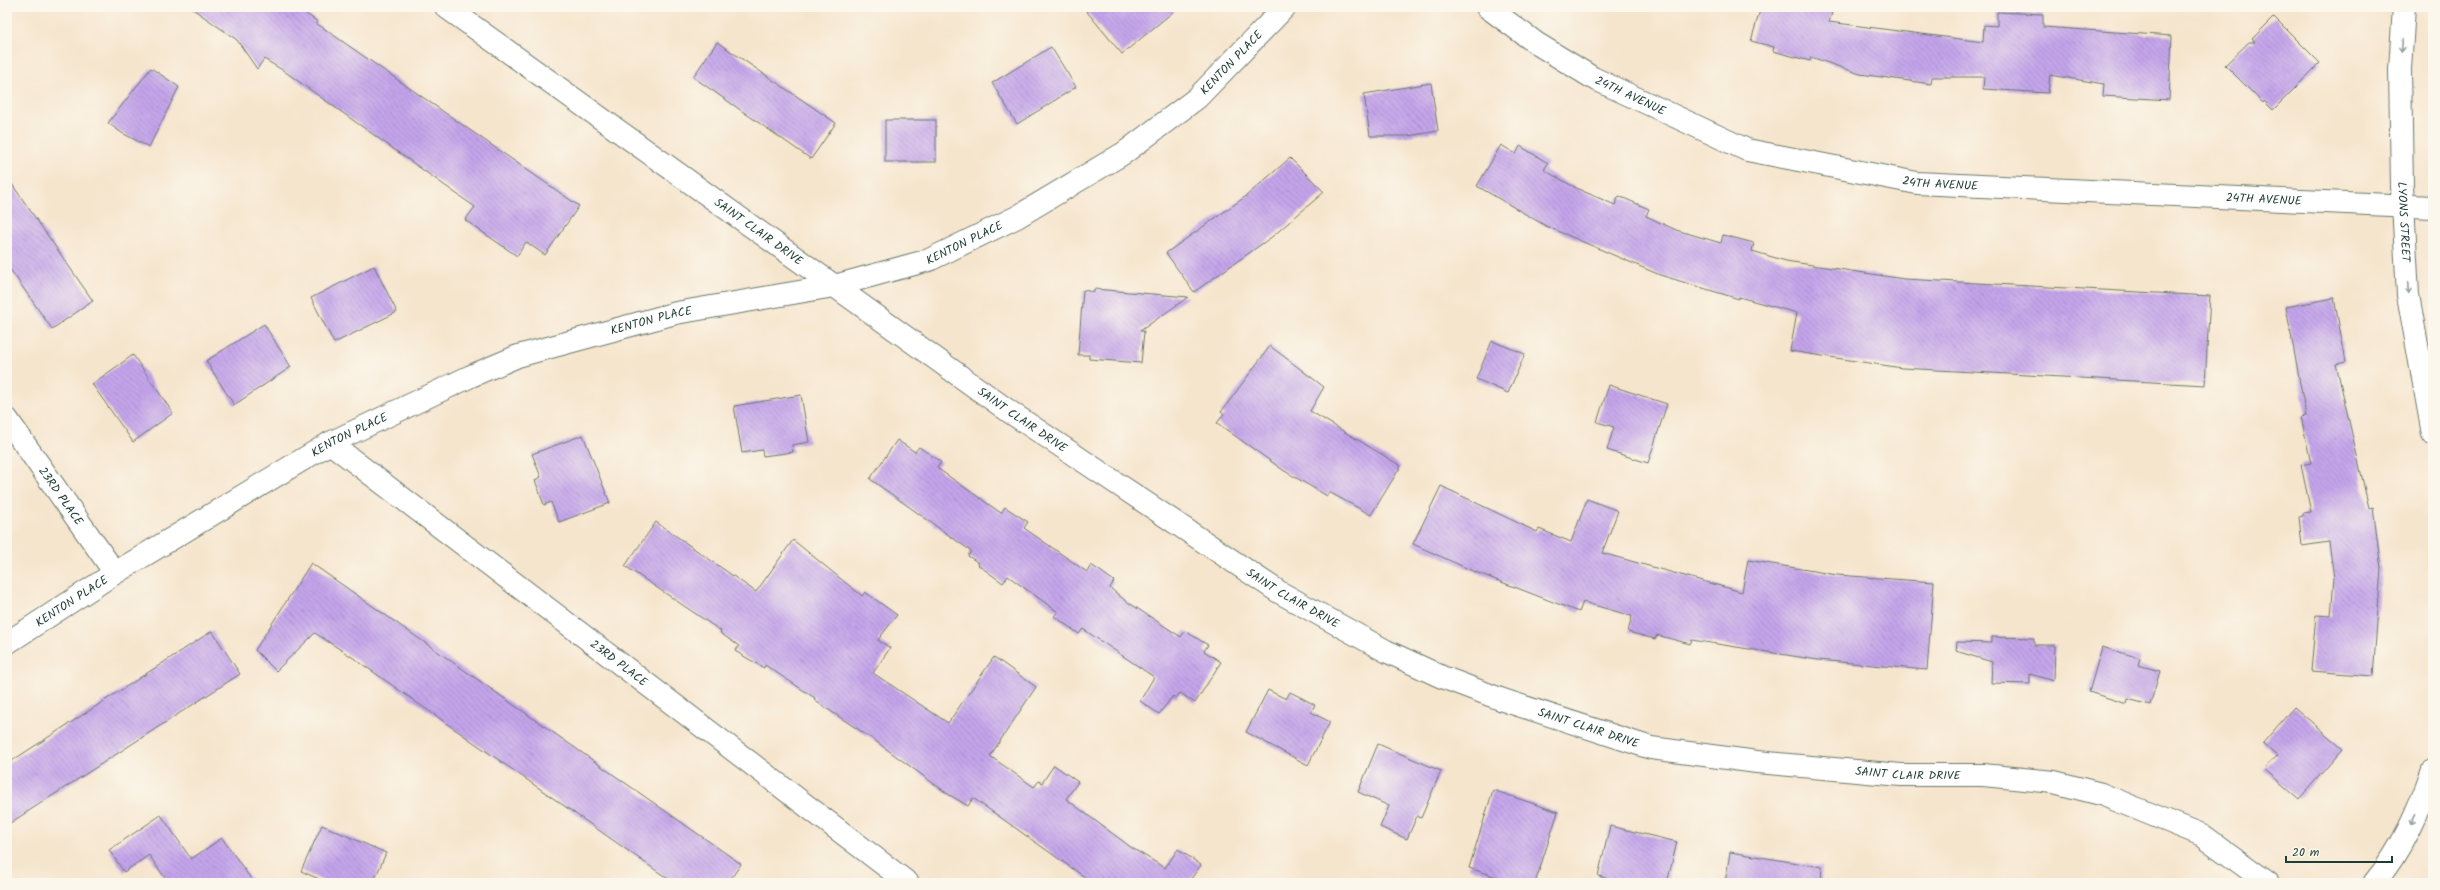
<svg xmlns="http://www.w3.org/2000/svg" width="2440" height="890" font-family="Kalam,sans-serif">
	<defs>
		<pattern id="building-back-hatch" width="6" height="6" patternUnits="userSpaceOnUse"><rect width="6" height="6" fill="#c4a4eb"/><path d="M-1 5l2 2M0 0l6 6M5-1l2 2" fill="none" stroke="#9f87bf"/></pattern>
	</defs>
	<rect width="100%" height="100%" fill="#fbf7ec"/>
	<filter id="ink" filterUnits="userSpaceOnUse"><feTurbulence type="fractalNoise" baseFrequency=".025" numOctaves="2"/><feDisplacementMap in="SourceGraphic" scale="8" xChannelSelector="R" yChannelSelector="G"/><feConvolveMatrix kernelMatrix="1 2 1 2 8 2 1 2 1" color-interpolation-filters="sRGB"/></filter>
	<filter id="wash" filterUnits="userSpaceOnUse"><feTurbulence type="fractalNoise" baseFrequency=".012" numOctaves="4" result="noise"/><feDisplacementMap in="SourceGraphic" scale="16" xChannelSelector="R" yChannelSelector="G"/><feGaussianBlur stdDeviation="0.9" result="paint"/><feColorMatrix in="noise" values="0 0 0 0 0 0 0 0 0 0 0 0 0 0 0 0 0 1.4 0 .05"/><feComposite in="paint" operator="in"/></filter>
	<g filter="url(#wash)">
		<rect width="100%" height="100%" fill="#f6e5cd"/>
		<g id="blocks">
			<g fill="url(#building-back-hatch)">
				<path d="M 190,7 L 296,7 L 318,22 L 316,23 L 579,206 L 545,255 L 526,242 L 517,256 L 465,220 L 475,207 L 284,71 L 264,59 L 257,69 L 237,40 Z"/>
				<path d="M 1083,7 L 1179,7 L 1122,54 Z"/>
				<path d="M 1761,7 L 1811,7 L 1832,13 L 1829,22 L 1983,42 L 1984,25 L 1997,26 L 1997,12 L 2043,14 L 2043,27 L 2172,36 L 2169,100 L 2103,96 L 2104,84 L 2050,75 L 2048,93 L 1983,89 L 1984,77 L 1932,77 L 1931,84 L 1860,74 L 1811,57 L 1810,61 L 1773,51 L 1774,47 L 1751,41 Z"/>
				<path d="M 2274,17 L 2320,63 L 2273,110 L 2264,101 L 2263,103 L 2225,65 L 2249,42 L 2255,42 L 2252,39 Z"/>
				<path d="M 717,42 L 836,123 L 811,159 L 693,77 Z"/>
				<path d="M 1051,47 L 1076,87 L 1017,124 L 992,83 Z"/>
				<path d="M 151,68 L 179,87 L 149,147 L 122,133 L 108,123 Z"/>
				<path d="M 1431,83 L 1438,131 L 1408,136 L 1370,136 L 1364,94 Z"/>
				<rect x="885" y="120" width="51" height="42"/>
				<path d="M 1501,145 L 1516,154 L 1520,146 L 1548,163 L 1544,170 L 1578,189 L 1615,205 L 1619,196 L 1649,209 L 1646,216 L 1676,230 L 1721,243 L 1723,235 L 1754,243 L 1752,251 L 1786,261 L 1904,279 L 2210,296 L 2205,385 L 1902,368 L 1790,351 L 1797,313 L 1739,297 L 1739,299 L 1660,275 L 1546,226 L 1477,186 Z"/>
				<path d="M 1290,158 L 1324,192 L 1273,236 L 1194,292 L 1166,253 L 1245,197 Z"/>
				<path d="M 7,177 L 93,301 L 52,329 L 7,265 Z"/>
				<path d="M 374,266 L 397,312 L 334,343 L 311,298 Z"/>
				<path d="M 1094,289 L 1188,297 L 1140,331 L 1144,331 L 1141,363 L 1089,359 L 1089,355 L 1078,355 L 1083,290 L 1094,292 Z"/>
				<path d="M 2334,298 L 2346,362 L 2336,364 L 2369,508 L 2373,507 L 2381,569 L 2373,676 L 2311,671 L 2316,615 L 2331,616 L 2334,578 L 2329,542 L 2302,546 L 2299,517 L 2303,516 L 2303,513 L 2311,512 L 2301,465 L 2311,463 L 2301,417 L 2306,416 L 2286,307 Z"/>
				<path d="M 264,324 L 291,367 L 234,405 L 206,361 Z"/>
				<path d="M 1492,341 L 1525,354 L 1508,393 L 1476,379 Z"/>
				<path d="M 1270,346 L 1324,387 L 1310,411 L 1401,466 L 1371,515 L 1329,492 L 1327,496 L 1283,470 L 1217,423 L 1224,414 L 1221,412 Z"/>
				<path d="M 133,355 L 173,413 L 133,442 L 92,384 Z"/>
				<path d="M 1609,385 L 1667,404 L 1648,463 L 1607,450 L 1614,427 L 1597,422 Z"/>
				<path d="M 801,395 L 809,442 L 792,445 L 793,452 L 763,456 L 762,450 L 742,453 L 734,406 Z"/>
				<path d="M 583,435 L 610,503 L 559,522 L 551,502 L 544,505 L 535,480 L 541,477 L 532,454 Z"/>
				<path d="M 897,440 L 915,452 L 919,447 L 941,462 L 937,468 L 1001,513 L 1005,507 L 1028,522 L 1024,528 L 1087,572 L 1091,565 L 1103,573 L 1114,581 L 1110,588 L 1126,601 L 1181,637 L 1185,631 L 1208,645 L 1204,651 L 1221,662 L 1195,703 L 1180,693 L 1176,698 L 1173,696 L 1159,714 L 1140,701 L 1154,677 L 1083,629 L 1079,634 L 1054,616 L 1058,612 L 1008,576 L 1003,583 L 978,565 L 979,563 L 968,556 L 971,551 L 870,479 Z"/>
				<path d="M 1441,486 L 1537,532 L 1539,529 L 1571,542 L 1587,499 L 1618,511 L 1602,553 L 1742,592 L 1748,560 L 1837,575 L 1934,582 L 1927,670 L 1818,660 L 1692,640 L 1690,644 L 1657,635 L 1655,639 L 1628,632 L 1632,616 L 1583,602 L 1579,612 L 1473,571 L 1413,544 Z"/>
				<path d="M 656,522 L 756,592 L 793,540 L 862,596 L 865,592 L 897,615 L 878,640 L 890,648 L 873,673 L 948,723 L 994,657 L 1036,687 L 990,756 L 1034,787 L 1039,781 L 1042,783 L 1054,765 L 1078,782 L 1066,799 L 1132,848 L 1165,868 L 1178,849 L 1201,865 L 1188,883 L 1093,883 L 973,798 L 968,806 L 948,794 L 874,740 L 814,700 L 815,698 L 765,665 L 764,668 L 735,651 L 739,646 L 720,633 L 721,631 L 625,566 Z"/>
				<path d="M 311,563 L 741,864 L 728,883 L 674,883 L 352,657 L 315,633 L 276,671 L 255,650 Z"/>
				<path d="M 212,631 L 240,674 L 7,825 L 7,764 Z"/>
				<path d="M 1992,637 L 2034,638 L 2034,645 L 2055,645 L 2054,681 L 2030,674 L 2030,684 L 1991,683 L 1992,662 L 1956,651 L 1957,642 L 1992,643 Z"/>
				<path d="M 2102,647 L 2140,658 L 2138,665 L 2160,671 L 2150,705 L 2128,699 L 2127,704 L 2089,692 Z"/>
				<path d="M 1268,690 L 1286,699 L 1290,692 L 1302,698 L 1315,705 L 1311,712 L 1330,722 L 1308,765 L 1246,732 Z"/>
				<path d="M 2294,707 L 2343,749 L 2299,799 L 2264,769 L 2277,755 L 2263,743 Z"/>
				<path d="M 1378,744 L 1441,771 L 1421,818 L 1417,816 L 1407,839 L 1380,827 L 1389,806 L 1358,792 Z"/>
				<path d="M 1493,790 L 1558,812 L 1535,883 L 1498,883 L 1500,878 L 1469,868 Z"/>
				<path d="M 161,815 L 191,859 L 222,838 L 254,883 L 158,883 L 165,878 L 149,855 L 124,872 L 109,850 Z"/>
				<path d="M 322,825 L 386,853 L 373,883 L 328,883 L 301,871 Z"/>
				<path d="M 1610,826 L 1677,842 L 1667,883 L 1625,883 L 1598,876 Z"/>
				<path d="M 1730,852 L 1822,867 L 1821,883 L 1725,883 Z"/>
			</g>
		</g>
	</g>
	<g filter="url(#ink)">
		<use href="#blocks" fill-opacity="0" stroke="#6a786a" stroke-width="1"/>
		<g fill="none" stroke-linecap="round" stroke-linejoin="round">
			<g stroke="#6a786a" stroke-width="24">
				<g id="street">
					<path id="s1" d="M 446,7 L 1010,412 L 1279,592 L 1386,651 L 1442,677 L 1503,700 L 1651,748 L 1757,762 L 1901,775 L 1983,775 L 2054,782 L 2101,794 L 2202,835 L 2268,883"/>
					<path id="s2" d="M 1487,7 L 1536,43 L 1593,78 L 1747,150 L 1917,183 L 2433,207"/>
					<path id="s3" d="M 7,419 L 115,573"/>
					<path id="s4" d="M 330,443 L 908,883"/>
					<path id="s5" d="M 7,643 L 115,573 L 330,443 L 471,376 L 518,356 L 676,313 L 834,286 L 929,260 L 1017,217 L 1124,153 L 1197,98 L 1285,7"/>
				</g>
			</g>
			<g stroke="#6a786a" stroke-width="24">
				<g id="secondary">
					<path id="s6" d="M 2404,7 L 2400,69 L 2402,186 L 2408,295 L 2433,434"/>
					<path d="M 2374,883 C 2402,850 2419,810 2433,770"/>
				</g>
			</g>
			<use href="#street" stroke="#fff" stroke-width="22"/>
			<use href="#secondary" stroke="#fff" stroke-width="22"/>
		</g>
		<defs><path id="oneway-shaft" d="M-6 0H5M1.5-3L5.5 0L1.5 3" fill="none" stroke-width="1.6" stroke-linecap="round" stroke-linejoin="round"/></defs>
		<g stroke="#8f9e9a">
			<use href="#oneway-shaft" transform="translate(2402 46) rotate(93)"/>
			<use href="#oneway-shaft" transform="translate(2408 288) rotate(87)"/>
			<use href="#oneway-shaft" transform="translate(2413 819) rotate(116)"/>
		</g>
	</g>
	<g text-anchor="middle" stroke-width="3" stroke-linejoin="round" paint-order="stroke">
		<g font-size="12" fill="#1f3d34" stroke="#fbf7ec">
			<text dy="4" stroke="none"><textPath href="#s5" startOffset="1373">KENTON PLACE</textPath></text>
			<text dy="4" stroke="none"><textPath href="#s2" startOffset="169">24TH AVENUE</textPath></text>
			<text dy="4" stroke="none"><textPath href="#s2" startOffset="494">24TH AVENUE</textPath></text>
			<text dy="4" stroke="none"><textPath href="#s2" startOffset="818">24TH AVENUE</textPath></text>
			<text dy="4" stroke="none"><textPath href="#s6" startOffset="215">LYONS STREET</textPath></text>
			<text dy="4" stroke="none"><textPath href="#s1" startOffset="385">SAINT CLAIR DRIVE</textPath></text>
			<text dy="4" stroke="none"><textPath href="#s5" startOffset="1049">KENTON PLACE</textPath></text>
			<text dy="4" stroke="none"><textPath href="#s5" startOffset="725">KENTON PLACE</textPath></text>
			<text dy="4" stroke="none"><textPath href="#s1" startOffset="709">SAINT CLAIR DRIVE</textPath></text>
			<text dy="4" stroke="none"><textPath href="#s5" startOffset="401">KENTON PLACE</textPath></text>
			<text dy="4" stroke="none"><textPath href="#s3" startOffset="94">23RD PLACE</textPath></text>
			<text dy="4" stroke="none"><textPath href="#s1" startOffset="1033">SAINT CLAIR DRIVE</textPath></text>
			<text dy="4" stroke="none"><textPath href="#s5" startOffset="77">KENTON PLACE</textPath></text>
			<text dy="4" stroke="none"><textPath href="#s4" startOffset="363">23RD PLACE</textPath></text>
			<text dy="4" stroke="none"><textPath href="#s1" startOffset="1357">SAINT CLAIR DRIVE</textPath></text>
			<text dy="4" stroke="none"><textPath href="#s1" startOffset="1681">SAINT CLAIR DRIVE</textPath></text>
		</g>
	</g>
	<rect width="2440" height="890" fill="none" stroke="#fbf7ec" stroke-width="24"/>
	<path d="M2286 856v6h106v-6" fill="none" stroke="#1f3d34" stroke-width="2"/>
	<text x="2292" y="856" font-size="12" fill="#1f3d34" stroke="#fbf7ec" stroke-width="3" paint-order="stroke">20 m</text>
</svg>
